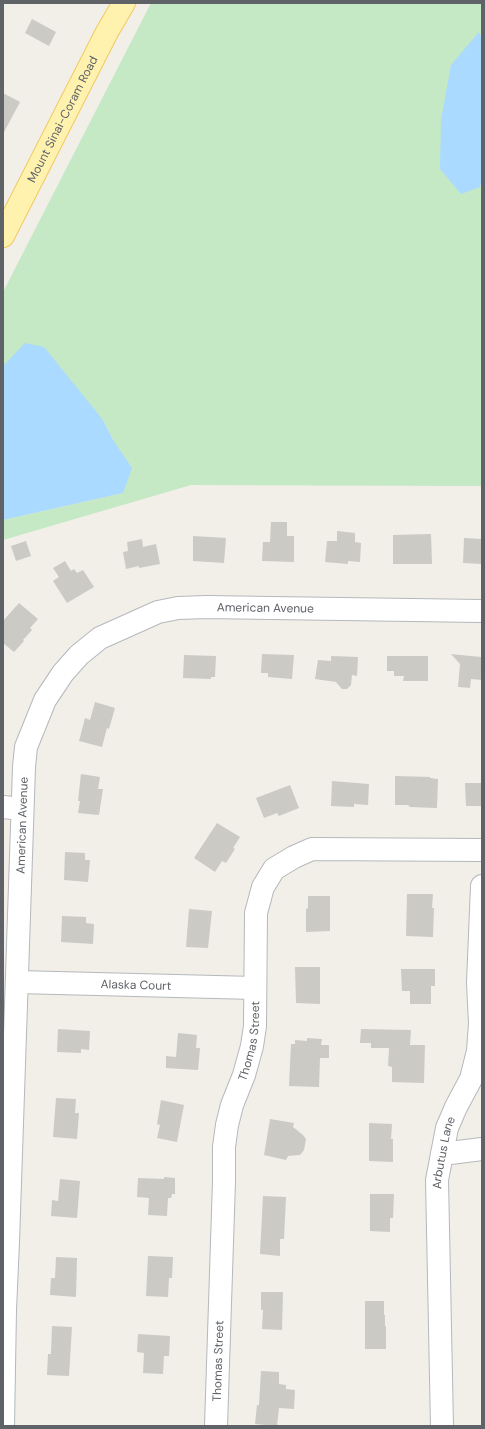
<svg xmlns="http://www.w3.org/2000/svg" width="485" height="1429" font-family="'DM Sans',sans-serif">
	<rect width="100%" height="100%" fill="#f1efe8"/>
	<path fill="#c5e8c5" d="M 151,3 L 482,3 L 482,38 L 479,32 L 480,187 L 482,182 L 482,486 L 191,485 L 3,540 L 3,520 L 123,493 L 113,440 L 103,420 L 3,366 L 3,292 Z"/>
	<g fill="#aadaff">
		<path d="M 479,32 L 482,38 L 482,182 L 480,187 L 461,194 L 440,169 L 441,120 L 451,65 Z"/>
		<path d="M 25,343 L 44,347 L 103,420 L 113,440 L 132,468 L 123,493 L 3,520 L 3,366 Z"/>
	</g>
	<g fill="#cccac5">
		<path d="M 32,19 L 56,32 L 49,46 L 25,33 Z"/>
		<path d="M 3,93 L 20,102 L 3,134 Z"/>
		<path d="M 271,522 L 287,522 L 287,536 L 294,536 L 294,562 L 262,561 L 263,542 L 270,542 Z"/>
		<path d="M 337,531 L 355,533 L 355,542 L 361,543 L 360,562 L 348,561 L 348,564 L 325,562 L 327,541 L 337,541 Z"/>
		<path d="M 431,534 L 432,564 L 393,564 L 393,535 Z"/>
		<path d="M 193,536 L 226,538 L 224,563 L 193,561 Z"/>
		<path d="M 464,538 L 482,539 L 482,564 L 463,563 Z"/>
		<path d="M 142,539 L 143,547 L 156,544 L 160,564 L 139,568 L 139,566 L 126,569 L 123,552 L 128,551 L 127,542 Z"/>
		<path d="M 26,541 L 31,556 L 16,561 L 11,546 Z"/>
		<path d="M 65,561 L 71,571 L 74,569 L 77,573 L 83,570 L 94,587 L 67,603 L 53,581 L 59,577 L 53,568 Z"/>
		<path d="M 19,603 L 38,619 L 30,628 L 32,630 L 23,640 L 24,641 L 14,652 L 3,643 L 3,621 Z"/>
		<path d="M 262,654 L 294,655 L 292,679 L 268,677 L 268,673 L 261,673 Z"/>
		<path d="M 451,654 L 481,657 L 481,659 L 482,659 L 482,680 L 471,679 L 470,688 L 458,687 L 460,664 Z"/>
		<path d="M 184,655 L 216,656 L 215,677 L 211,677 L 211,679 L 183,678 Z"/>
		<path d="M 331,656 L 358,657 L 357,676 L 352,675 L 351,685 L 347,689 L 342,689 L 336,682 L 315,679 L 318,660 L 331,661 Z"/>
		<path d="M 387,656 L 428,656 L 428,681 L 403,681 L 404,676 L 394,676 L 394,671 L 387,671 Z"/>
		<path d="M 95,702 L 115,708 L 109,729 L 107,728 L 102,747 L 79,741 L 85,718 L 90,720 Z"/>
		<path d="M 81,774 L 100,777 L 98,789 L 103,789 L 99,815 L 78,813 L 80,801 L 78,801 Z"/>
		<path d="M 395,776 L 430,777 L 430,778 L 438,779 L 437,808 L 410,807 L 408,805 L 395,805 Z"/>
		<path d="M 332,781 L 369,784 L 368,805 L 354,804 L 354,807 L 331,806 Z"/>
		<path d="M 465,783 L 482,783 L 482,806 L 466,806 Z"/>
		<path d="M 290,785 L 299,808 L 279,816 L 277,813 L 264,818 L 256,798 Z"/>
		<path d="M 217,823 L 240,837 L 233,848 L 235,849 L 226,863 L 222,861 L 215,872 L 194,858 Z"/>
		<path d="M 65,852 L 85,853 L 85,860 L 90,860 L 88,882 L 64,880 Z"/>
		<path d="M 407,894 L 433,894 L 432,908 L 434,908 L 433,937 L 406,936 Z"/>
		<path d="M 308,896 L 330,896 L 330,931 L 306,932 L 306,909 L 308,908 Z"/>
		<path d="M 189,909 L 212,911 L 208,948 L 186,947 Z"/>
		<path d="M 62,916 L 86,917 L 86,923 L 94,924 L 93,944 L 61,942 Z"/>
		<path d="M 295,967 L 320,967 L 320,1004 L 296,1003 Z"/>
		<path d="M 401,969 L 435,969 L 435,986 L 431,986 L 431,1004 L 410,1004 L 410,991 L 402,991 Z"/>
		<path d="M 58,1029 L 90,1031 L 89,1050 L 81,1049 L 81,1053 L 57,1052 Z"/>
		<path d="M 361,1029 L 411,1030 L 410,1045 L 425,1045 L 424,1083 L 392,1082 L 392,1067 L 388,1066 L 389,1048 L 371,1048 L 371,1043 L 360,1043 Z"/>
		<path d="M 178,1033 L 197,1035 L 196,1048 L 200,1048 L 198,1070 L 166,1068 L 166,1056 L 176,1057 Z"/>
		<path d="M 307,1038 L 322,1039 L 321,1045 L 329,1045 L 329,1058 L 320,1058 L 319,1087 L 289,1086 L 291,1044 L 295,1044 L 295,1040 L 307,1041 Z"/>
		<path d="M 56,1098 L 76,1099 L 75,1113 L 79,1113 L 77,1139 L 53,1137 Z"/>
		<path d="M 161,1100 L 184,1105 L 177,1142 L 157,1138 L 160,1125 L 157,1124 Z"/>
		<path d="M 270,1119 L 294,1123 L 293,1127 L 303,1135 L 306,1139 L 304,1150 L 300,1155 L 288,1156 L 286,1160 L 264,1155 Z"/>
		<path d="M 369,1123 L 392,1124 L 391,1139 L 393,1139 L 393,1162 L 369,1161 Z"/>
		<path d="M 164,1177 L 175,1178 L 175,1194 L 172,1194 L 171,1198 L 168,1198 L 167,1216 L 148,1215 L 149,1198 L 137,1197 L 138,1178 L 164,1179 Z"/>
		<path d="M 60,1179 L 80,1181 L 77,1218 L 51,1216 L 52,1200 L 58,1201 Z"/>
		<path d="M 370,1194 L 394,1194 L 393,1218 L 390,1218 L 390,1232 L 370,1231 Z"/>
		<path d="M 263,1196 L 286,1197 L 284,1239 L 280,1239 L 280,1256 L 260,1254 Z"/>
		<path d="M 148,1256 L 173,1257 L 172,1278 L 169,1278 L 168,1297 L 146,1296 Z"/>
		<path d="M 56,1257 L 77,1258 L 76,1297 L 50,1295 L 51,1278 L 55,1278 Z"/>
		<path d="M 261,1292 L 283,1292 L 282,1330 L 262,1329 L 263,1310 L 261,1310 Z"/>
		<path d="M 365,1301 L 384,1301 L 384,1315 L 385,1315 L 385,1326 L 386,1326 L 386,1349 L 365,1349 Z"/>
		<path d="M 52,1326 L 72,1327 L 69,1376 L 47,1375 L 48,1354 L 51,1354 Z"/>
		<path d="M 138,1334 L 170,1336 L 169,1356 L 164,1356 L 163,1374 L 143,1373 L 144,1353 L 137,1352 Z"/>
		<path d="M 261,1371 L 279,1372 L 279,1384 L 286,1385 L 286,1389 L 295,1390 L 294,1409 L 279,1408 L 277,1426 L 255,1424 L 257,1405 L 259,1405 Z"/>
	</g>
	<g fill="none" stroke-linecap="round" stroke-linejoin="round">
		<g stroke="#b5b8bc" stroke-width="24">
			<g id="minor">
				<path d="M 3,807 L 22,809"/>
				<path id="s1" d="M 17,982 L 255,988"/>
				<path d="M 442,1154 L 482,1149"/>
				<path id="s2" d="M 3,1426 L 5,1310 L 8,1242 L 24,767 L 26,747 L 45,700 L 63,673 L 79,655 L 100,638 L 158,612 L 178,608 L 207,607 L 482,611"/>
				<path id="s3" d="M 216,1426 L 224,1181 L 224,1147 L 227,1125 L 232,1105 L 244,1075 L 252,1046 L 255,1026 L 256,913 L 263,887 L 274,869 L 294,857 L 312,849 L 482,850"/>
				<path id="s4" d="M 442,1426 L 437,1180 L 447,1128 L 456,1107 L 471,1079 L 478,1051 L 480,1023 L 478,983 L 482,886"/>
			</g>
		</g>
		<g stroke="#f2c960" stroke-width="24">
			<g id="major">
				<path id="s5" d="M 3,236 L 107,32 L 124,3"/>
			</g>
		</g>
		<use href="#minor" stroke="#fff" stroke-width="22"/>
		<use href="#major" stroke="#fff2af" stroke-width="22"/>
	</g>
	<g text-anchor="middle" stroke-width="3" stroke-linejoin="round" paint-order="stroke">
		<g font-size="12" fill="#5f6368" stroke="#fff">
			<text dy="4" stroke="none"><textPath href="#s5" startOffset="131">Mount Sinai-Coram Road</textPath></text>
			<text dy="4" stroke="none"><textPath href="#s2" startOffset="985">American Avenue</textPath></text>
			<text dy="4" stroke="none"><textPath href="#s2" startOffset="601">American Avenue</textPath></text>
			<text dy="4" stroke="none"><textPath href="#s1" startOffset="119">Alaska Court</textPath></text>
			<text dy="4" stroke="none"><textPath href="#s3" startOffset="389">Thomas Street</textPath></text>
			<text dy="4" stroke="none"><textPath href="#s4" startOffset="274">Arbutus Lane</textPath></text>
			<text dy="4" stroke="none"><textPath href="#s3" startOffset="65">Thomas Street</textPath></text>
		</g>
	</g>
	<rect width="485" height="1429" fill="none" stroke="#5f6368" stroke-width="8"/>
</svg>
